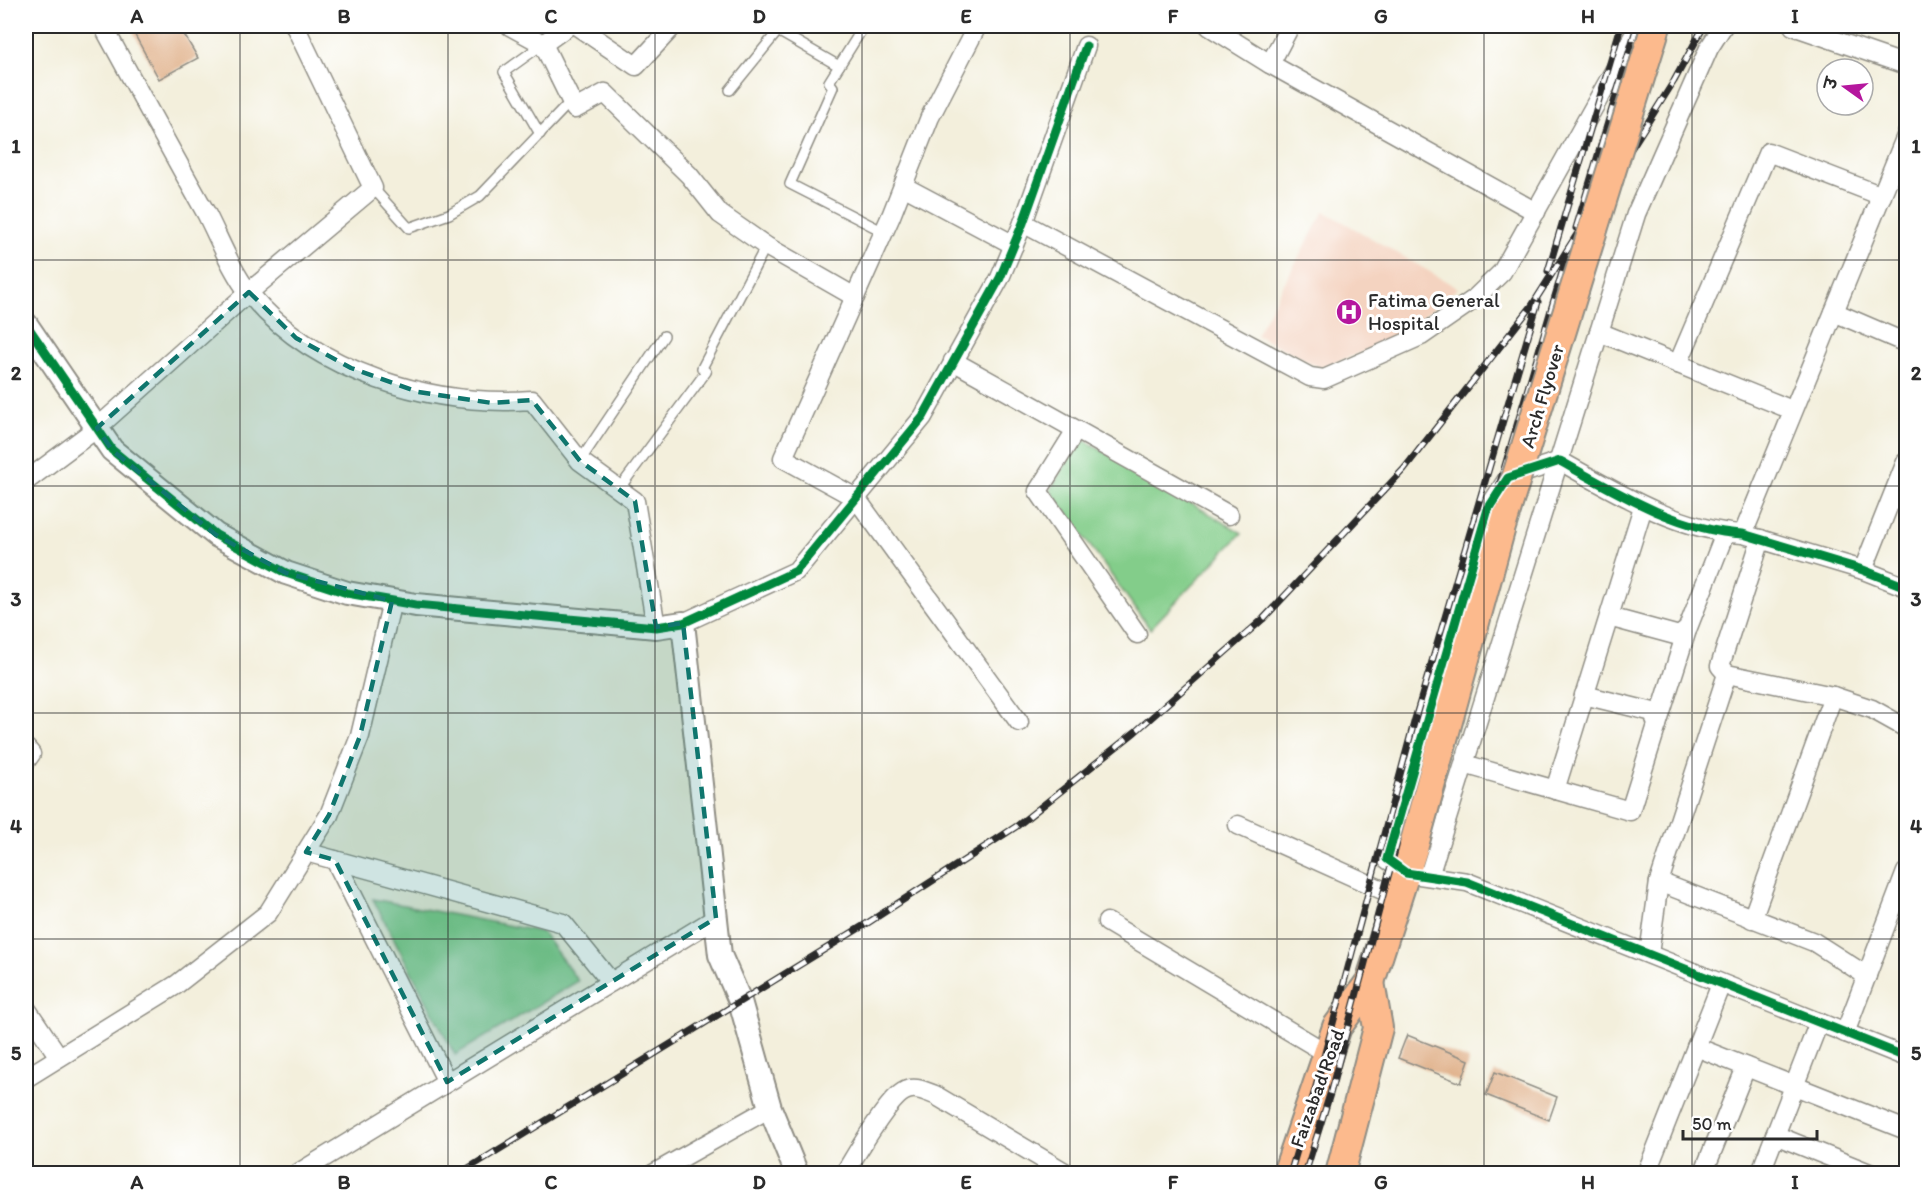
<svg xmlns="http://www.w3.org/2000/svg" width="1932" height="1199" font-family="Itim,'Playpen Sans Deva',sans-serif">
	<rect width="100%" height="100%" fill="#fff"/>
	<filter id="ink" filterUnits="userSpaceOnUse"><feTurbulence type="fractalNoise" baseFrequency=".0167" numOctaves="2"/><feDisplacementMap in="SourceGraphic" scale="12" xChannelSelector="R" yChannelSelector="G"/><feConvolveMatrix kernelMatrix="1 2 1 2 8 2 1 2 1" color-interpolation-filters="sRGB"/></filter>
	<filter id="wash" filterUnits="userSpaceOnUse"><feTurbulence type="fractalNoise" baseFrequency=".008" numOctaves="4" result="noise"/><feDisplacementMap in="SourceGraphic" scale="24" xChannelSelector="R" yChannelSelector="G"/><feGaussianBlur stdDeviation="1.35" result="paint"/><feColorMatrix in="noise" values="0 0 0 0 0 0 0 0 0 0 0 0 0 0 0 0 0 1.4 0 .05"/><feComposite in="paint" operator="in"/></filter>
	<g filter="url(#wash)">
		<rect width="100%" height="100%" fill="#f3efdc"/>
		<path fill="#f4d3c0" d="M 1324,211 L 1458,288 L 1391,341 L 1321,368 L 1256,335 Z"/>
		<g fill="#83cd8a" stroke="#577c5a" stroke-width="1.5">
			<path d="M 1081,438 L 1242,533 L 1150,629 L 1050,490 Z"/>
			<path d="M 373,899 L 542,932 L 578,981 L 455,1055 Z"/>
		</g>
		<g id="blocks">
			<g fill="#e1b38d">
				<path d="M 130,26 L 179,26 L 198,58 L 159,79 Z"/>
				<path d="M 1407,1035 L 1469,1060 L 1461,1083 L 1398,1058 Z"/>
				<path d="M 1495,1072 L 1557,1097 L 1549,1120 L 1486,1095 Z"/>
			</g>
		</g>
	</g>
	<g filter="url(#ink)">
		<use href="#blocks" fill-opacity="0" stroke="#8f8d84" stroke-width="1.5"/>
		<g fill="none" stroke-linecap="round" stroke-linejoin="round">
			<g stroke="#8f8d84" stroke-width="12">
				<g id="service">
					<path d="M 864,26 L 829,82 L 833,87 L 790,184 L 884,232"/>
					<path d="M 730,90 L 778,31 L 839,66"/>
					<path d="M 540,134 L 504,72 L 543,44"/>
					<path d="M 373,188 L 409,228 L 449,214 L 480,196 L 571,101"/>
					<path d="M 580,461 L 664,336"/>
					<path d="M 619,489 L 706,372 L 702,368 L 766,246"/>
				</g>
			</g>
			<g stroke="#8f8d84" stroke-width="21">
				<g id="minor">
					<path d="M 103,26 C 137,88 171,151 206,213 C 219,238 231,270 249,293 C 314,373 433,407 532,400 L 580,461 L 635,501 L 656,627"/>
					<path d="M 510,26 L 543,44 L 575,109 L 605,93 L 689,175 L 720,214 L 766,246 L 855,297"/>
					<path d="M 577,26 L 636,66 L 673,26"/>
					<path d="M 977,26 L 930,117 L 891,216 L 783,458 L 856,498 L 1019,722"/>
					<path d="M 1209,26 L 1270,64 L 1536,212"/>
					<path d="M 1793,26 L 1906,65"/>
					<path d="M 543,44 L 568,26"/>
					<path d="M 1270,64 L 1290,26"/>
					<path d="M 903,186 L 1014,245"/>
					<path d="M 1023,223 L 1310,377 L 1324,379 L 1421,336 L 1473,300 L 1502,272 L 1639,26"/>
					<path d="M 1834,312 L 1906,343"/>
					<path d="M 1599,332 L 1792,410"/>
					<path d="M 953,361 L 1229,515"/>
					<path d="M 1678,364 L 1768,152 L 1882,196"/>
					<path d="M 1076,430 L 1038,491 L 1137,634"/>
					<path d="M 26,481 L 97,428 L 249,292 L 373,188 L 295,26"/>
					<path d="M 1743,534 L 1906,136"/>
					<path d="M 1761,539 L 1720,666 L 1727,674 L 1833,696 L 1872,709 L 1906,728"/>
					<path d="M 1863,570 L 1906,462"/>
					<path d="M 1906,587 L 1863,570 L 1743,534 C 1679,531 1614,491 1560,461 L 1508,478 L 1488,509 L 1387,859 L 1406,873 L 1467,882 L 1906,1057"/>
					<path d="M 1609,617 L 1679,636 L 1687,630 L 1725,533"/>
					<path d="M 683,623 L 796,571 L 923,417 L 1000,278 L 1023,223 L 1086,46"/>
					<path d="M 1657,725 L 1687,630"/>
					<path d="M 26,748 L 31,754 L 26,761"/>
					<path d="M 1464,764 L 1630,811 L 1657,725 L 1653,712 L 1584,695"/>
					<path d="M 1555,790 L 1643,507"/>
					<path d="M 1238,825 L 1398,897"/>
					<path d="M 306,852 L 563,923 L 611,982"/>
					<path d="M 335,860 L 447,1082"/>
					<path d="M 1429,876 L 1636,214 L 1709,48 L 1723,26"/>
					<path d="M 1659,882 L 1814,942 L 1867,976"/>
					<path d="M 1752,919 L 1833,696"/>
					<path d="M 1107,922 L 1328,1054"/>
					<path d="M 1649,954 L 1659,882 L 1727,674"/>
					<path d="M 26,1008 L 59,1057"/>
					<path d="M 1845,1033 L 1906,872"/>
					<path d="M 1696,1047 L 1906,1130"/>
					<path d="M 26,1078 L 176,985 L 268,913 L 329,815 L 360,736 L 392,601"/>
					<path d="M 1775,1135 L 1872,1174"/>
					<path d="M 297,1174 L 716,918"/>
					<path d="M 653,1174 L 770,1108"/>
					<path d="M 844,1174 C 856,1155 886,1102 903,1092 C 914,1085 924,1091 935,1095 L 1068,1174"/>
					<path d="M 1646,1174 L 1721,984"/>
					<path d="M 1703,1174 L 1746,1067"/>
					<path d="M 1760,1174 L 1819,1022"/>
				</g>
			</g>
			<g stroke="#8f8d84" stroke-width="26">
				<path id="tertiary" d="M 26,324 L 112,450 L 216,535 L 286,573 L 347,593 L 416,605 L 656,627 L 683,623 L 720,955 L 740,1001 L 770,1108 L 797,1174"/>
			</g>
			<g stroke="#8f8d84" stroke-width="32">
				<g id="primary">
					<path d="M 1287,1174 L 1337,1027 L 1370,982 L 1414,845"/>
					<path d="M 1340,1174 L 1378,1028 L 1370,982"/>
				</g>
			</g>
			<use href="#service" stroke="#fff" stroke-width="9"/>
			<use href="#minor" stroke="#fff" stroke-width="18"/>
			<use href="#tertiary" stroke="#fff" stroke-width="22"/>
			<use href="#primary" stroke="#fcba8d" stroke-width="28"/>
			<g stroke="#2b2b2b" stroke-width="7">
				<g id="rail">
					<path d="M 1576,228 L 1637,26"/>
					<path d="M 1548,271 L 1621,26"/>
					<path d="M 459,1174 L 866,924 L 1017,826 L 1135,732 L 1263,619 L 1404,469 L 1531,307 L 1674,81 L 1704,26"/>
					<path d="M 1290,1174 L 1315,1090 L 1415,719 L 1538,302"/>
					<path d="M 1305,1174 L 1330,1094 L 1429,723 L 1566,259"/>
				</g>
			</g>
			<use href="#rail" stroke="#fff" stroke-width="4.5" stroke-dasharray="14" stroke-linecap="butt"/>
			<g stroke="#8f8d84" stroke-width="32" stroke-linecap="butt">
				<path id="primary-bridge" d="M 1414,845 L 1501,527 L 1656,26"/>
			</g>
			<use href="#primary-bridge" stroke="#fcba8d" stroke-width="28"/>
			<g stroke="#fff" stroke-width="13">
				<g id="cycleway">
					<path d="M 26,324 L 112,450 L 216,535 L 286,573 L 347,593 L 416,605 L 656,627 L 683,623 L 796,571 L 923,417 L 1000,278 L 1023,223 L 1086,46"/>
					<path d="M 1906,587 L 1863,570 L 1743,534 C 1679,531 1614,491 1560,461 L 1508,478 L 1488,509 L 1387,859 L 1406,873 L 1467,882 L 1906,1057"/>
				</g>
			</g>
			<use href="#cycleway" stroke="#00873e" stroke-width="9"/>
		</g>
	</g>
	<path fill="#0f766e" fill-opacity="0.2" stroke="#0f766e" stroke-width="4.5" stroke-dasharray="12 8" stroke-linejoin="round" d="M 249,292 L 296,338 L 351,368 L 418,392 L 492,403 L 532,400 L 580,461 L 635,501 L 656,627 L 683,623 L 716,918 L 447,1082 L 335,860 L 306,852 L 329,815 L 360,736 L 392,601 L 286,573 L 216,535 L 112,450 L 97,428 Z"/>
	<path fill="none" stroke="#2b2b2b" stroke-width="1.5" stroke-opacity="0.55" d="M 240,26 L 240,1174M 448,26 L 448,1174M 655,26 L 655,1174M 862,26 L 862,1174M 1070,26 L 1070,1174M 1277,26 L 1277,1174M 1484,26 L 1484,1174M 1692,26 L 1692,1174M 26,260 L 1906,260M 26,486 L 1906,486M 26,713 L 1906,713M 26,939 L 1906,939"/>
	<defs>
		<g id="hospital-disc" transform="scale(1.35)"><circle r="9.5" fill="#b5179e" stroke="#fff"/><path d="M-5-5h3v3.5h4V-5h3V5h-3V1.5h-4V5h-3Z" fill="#fff"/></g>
	</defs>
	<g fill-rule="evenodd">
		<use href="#hospital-disc" x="1349" y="312"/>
	</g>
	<g text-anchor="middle" stroke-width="6" stroke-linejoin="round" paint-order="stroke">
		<g font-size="20" fill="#2b2b2b" stroke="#fff" text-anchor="start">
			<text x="1368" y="307">Fatima General<tspan x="1368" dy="23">Hospital</tspan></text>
		</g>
		<g font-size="20" fill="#2b2b2b" stroke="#fff">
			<text transform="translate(1542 396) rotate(-73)" y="7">Arch Flyover</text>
			<text transform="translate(1317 1088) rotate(-70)" y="7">Faizabad Road</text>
		</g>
	</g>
	<rect width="1932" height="1199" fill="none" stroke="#fff" stroke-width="66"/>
	<g transform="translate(1845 87) rotate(285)"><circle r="28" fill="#ffffff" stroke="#aaaaaa" stroke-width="1.5"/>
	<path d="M0-4.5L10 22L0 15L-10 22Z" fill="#b5179e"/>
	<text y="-9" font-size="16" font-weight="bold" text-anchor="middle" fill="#2b2b2b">उ</text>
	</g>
	<path d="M1683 1130v9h134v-9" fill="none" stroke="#2b2b2b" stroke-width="3"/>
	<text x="1692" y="1130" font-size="18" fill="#2b2b2b" stroke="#ffffff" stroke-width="4.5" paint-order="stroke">50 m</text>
	<rect x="33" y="33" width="1866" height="1133" fill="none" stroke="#2b2b2b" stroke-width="2"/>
	<g font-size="20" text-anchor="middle" font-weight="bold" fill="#2b2b2b">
		<text x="137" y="23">A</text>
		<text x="344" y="23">B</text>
		<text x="551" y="23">C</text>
		<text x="759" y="23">D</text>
		<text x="966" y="23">E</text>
		<text x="1173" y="23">F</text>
		<text x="1381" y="23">G</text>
		<text x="1588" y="23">H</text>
		<text x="1795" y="23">I</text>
		<text x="16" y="153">1</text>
		<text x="1916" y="153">1</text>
		<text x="16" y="380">2</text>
		<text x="1916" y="380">2</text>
		<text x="16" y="606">3</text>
		<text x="1916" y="606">3</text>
		<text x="16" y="833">4</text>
		<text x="1916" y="833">4</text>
		<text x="16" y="1060">5</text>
		<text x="1916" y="1060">5</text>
		<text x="137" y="1189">A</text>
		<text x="344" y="1189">B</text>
		<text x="551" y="1189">C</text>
		<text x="759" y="1189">D</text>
		<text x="966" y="1189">E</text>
		<text x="1173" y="1189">F</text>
		<text x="1381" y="1189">G</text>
		<text x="1588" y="1189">H</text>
		<text x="1795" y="1189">I</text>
	</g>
</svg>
